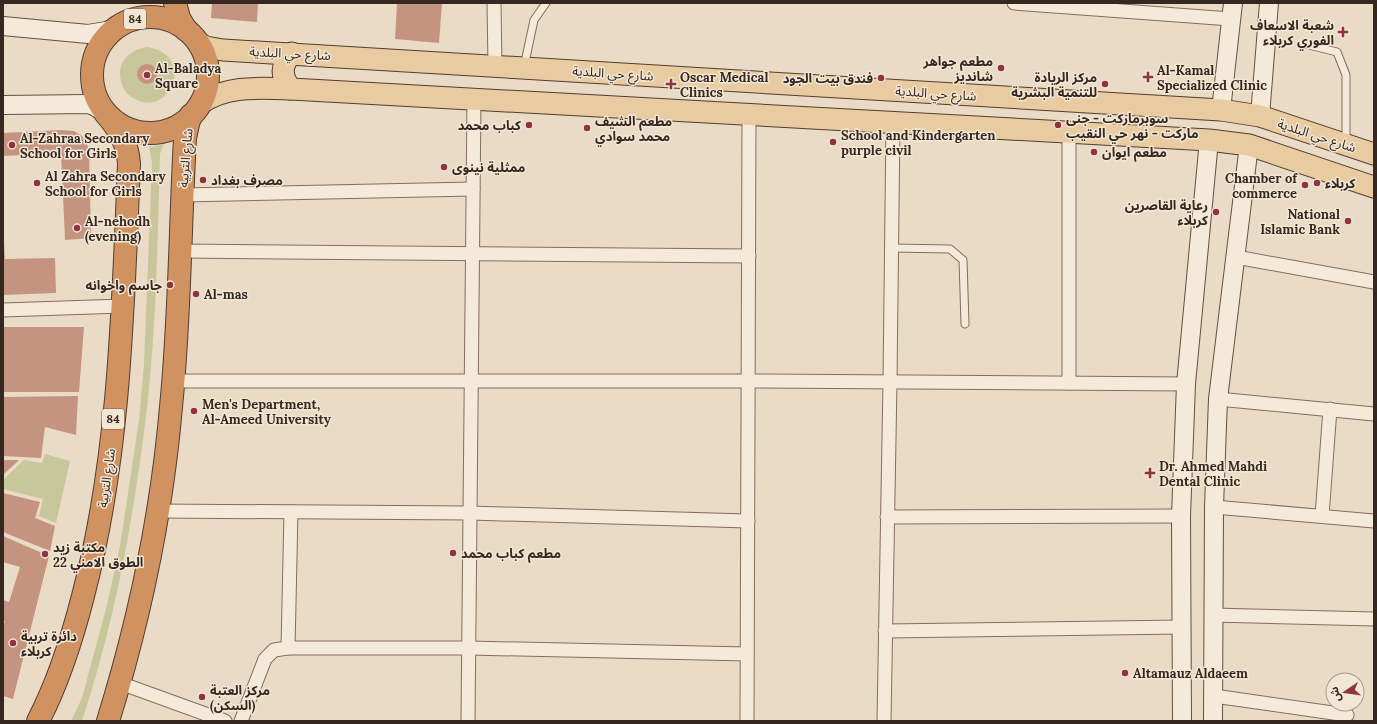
<svg xmlns="http://www.w3.org/2000/svg" width="1377" height="724" font-family="Lora,'Noto Sans Arabic',serif">
	<rect width="100%" height="100%" fill="#eadbc6"/>
	<g fill="#c7c79b" fill-rule="evenodd">
		<path d="M 147,47 C 194,54 174,113 139,101 C 131,98 124,92 122,84 C 115,64 128,50 147,47 ZM 146,65 L 153,67 L 157,74 L 154,81 L 147,84 C 139,82 136,77 139,69 Z"/>
		<path d="M 164,144 L 160,154 C 158,225 157,296 151,366 C 148,407 142,448 136,489 C 124,567 107,645 82,721 L 71,721 L 82,698 L 107,605 L 120,546 L 139,420 L 144,364 L 152,163 L 149,146 L 153,147 Z"/>
		<path d="M 45,454 L 70,461 L 56,523 L 39,516 L 43,499 L 3,489 L 3,480 L 24,460 L 42,463 Z"/>
	</g>
	<g fill="#c49480">
		<path d="M 212,3 L 258,3 L 257,22 L 211,18 Z"/>
		<path d="M 397,3 L 442,3 L 439,43 L 395,39 Z"/>
		<circle cx="147" cy="74" r="10"/>
		<path d="M 61,130 L 74,131 L 82,136 L 89,148 L 91,238 L 65,240 L 61,153 L 3,156 L 3,133 Z"/>
		<path d="M 3,243 L 4,243 L 5,259 L 55,258 L 56,293 L 3,295 Z"/>
		<path d="M 3,327 L 84,327 L 79,392 L 3,392 Z"/>
		<path d="M 78,396 L 76,435 L 45,427 L 41,458 L 3,456 L 3,397 Z"/>
		<path d="M 3,460 L 19,460 L 3,475 Z"/>
		<path d="M 3,493 L 40,502 L 35,518 L 55,526 L 50,551 L 3,532 Z"/>
		<path d="M 3,536 L 49,556 L 13,699 L 3,696 L 3,628 L 5,621 L 3,621 L 3,600 L 9,602 L 20,567 L 3,562 Z"/>
	</g>
	<g fill="none" stroke-linecap="round" stroke-linejoin="round">
		<g stroke="#846d5e" stroke-width="9">
			<g id="lane">
				<path d="M 1305,44 L 1337,52 L 1346,75 L 1346,142"/>
				<path d="M 524,67 L 534,20 L 546,3"/>
				<path d="M 892,248 L 950,249 L 963,260 L 965,324"/>
			</g>
		</g>
		<g stroke="#846d5e" stroke-width="15">
			<g id="street">
				<path d="M 494,3 L 495,65"/>
				<path d="M 1014,3 L 1231,19"/>
				<path d="M 182,195 L 473,189"/>
				<path d="M 180,251 L 749,256"/>
				<path d="M 1236,257 L 1374,282"/>
				<path d="M 3,310 L 123,306"/>
				<path d="M 174,381 L 748,381 L 1186,384"/>
				<path d="M 1069,383 L 1069,133"/>
				<path d="M 1218,399 L 1374,414"/>
				<path d="M 1214,507 L 1374,521"/>
				<path d="M 157,511 L 470,513 L 748,521"/>
				<path d="M 1322,516 L 1330,409"/>
				<path d="M 887,517 L 1181,516"/>
				<path d="M 1213,615 L 1374,619"/>
				<path d="M 885,631 L 1182,627"/>
				<path d="M 288,648 L 291,512"/>
				<path d="M 120,683 L 225,721"/>
				<path d="M 1214,696 L 1347,715"/>
				<path d="M 241,721 L 265,659 L 274,650 L 288,648 L 469,648 L 747,654"/>
				<path d="M 468,721 L 474,99"/>
				<path d="M 747,721 L 749,115"/>
				<path d="M 884,721 L 890,382 L 893,123"/>
			</g>
		</g>
		<g stroke="#654f41" stroke-width="20">
			<g id="secondary">
				<path d="M 3,26 L 88,34 L 106,31 L 115,28"/>
				<path d="M 3,105 L 88,104 L 94,106 L 105,113"/>
				<path d="M 1221,110 L 1233,3"/>
				<path d="M 1260,116 L 1269,3"/>
				<path d="M 1182,721 L 1181,516 L 1186,384 L 1209,140"/>
				<path d="M 1213,721 L 1214,507 L 1218,399 L 1249,145"/>
			</g>
		</g>
		<g stroke="#523d31" stroke-width="23">
			<g id="primary">
				<path d="M 198,43 L 206,47 L 223,50 L 1221,110 L 1260,116 L 1374,154"/>
				<path d="M 291,89 C 280,76 281,65 292,53"/>
				<path d="M 200,104 C 225,85 261,88 291,89 L 1209,140 L 1249,145 L 1374,187"/>
			</g>
		</g>
		<g stroke="#523d31" stroke-width="24">
			<g id="highway">
				<path d="M 175,3 L 179,18 L 186,30"/>
				<circle cx="150" cy="75" r="58"/>
				<path d="M 38,721 C 59,681 72,639 83,596 C 120,456 123,308 129,164 C 128,143 118,128 105,113"/>
				<path d="M 108,721 C 139,621 162,511 171,407 C 180,318 180,228 185,138 L 188,124 L 191,115"/>
			</g>
		</g>
		<use href="#lane" stroke="#f5ead9" stroke-width="7"/>
		<use href="#street" stroke="#f5ead9" stroke-width="13"/>
		<use href="#secondary" stroke="#f5ead9" stroke-width="18"/>
		<use href="#primary" stroke="#e9cba2" stroke-width="21"/>
		<use href="#highway" stroke="#d09260" stroke-width="22"/>
	</g>
	<g fill="#8d343f" stroke="#f2e6d5" stroke-width="1.5">
		<path d="M1341 26h4v4h4v4h-4v4h-4v-4h-4v-4h4z"/>
		<circle cx="1001" cy="68" r="4"/>
		<circle cx="147" cy="75" r="4"/>
		<path d="M1146 71h4v4h4v4h-4v4h-4v-4h-4v-4h4z"/>
		<circle cx="881" cy="78" r="4"/>
		<path d="M669 78h4v4h4v4h-4v4h-4v-4h-4v-4h4z"/>
		<circle cx="1105" cy="84" r="4"/>
		<circle cx="529" cy="125" r="4"/>
		<circle cx="1058" cy="125" r="4"/>
		<circle cx="587" cy="128" r="4"/>
		<circle cx="833" cy="142" r="4"/>
		<circle cx="12" cy="145" r="4"/>
		<circle cx="1094" cy="152" r="4"/>
		<circle cx="444" cy="167" r="4"/>
		<circle cx="203" cy="180" r="4"/>
		<circle cx="37" cy="183" r="4"/>
		<circle cx="1317" cy="183" r="4"/>
		<circle cx="1305" cy="185" r="4"/>
		<circle cx="1216" cy="212" r="4"/>
		<circle cx="1348" cy="221" r="4"/>
		<circle cx="77" cy="228" r="4"/>
		<circle cx="170" cy="285" r="4"/>
		<circle cx="196" cy="294" r="4"/>
		<circle cx="194" cy="411" r="4"/>
		<path d="M1148 467h4v4h4v4h-4v4h-4v-4h-4v-4h4z"/>
		<circle cx="453" cy="553" r="4"/>
		<circle cx="45" cy="554" r="4"/>
		<circle cx="13" cy="643" r="4"/>
		<circle cx="1125" cy="673" r="4"/>
		<circle cx="202" cy="697" r="4"/>
	</g>
	<g text-anchor="middle" stroke-width="3" stroke-linejoin="round" paint-order="stroke">
		<g fill="#f2e6d5" stroke="#6e6156" stroke-width="1">
			<rect x="124" y="9" width="22" height="20" rx="3"/>
			<rect x="102" y="409" width="22" height="20" rx="3"/>
		</g>
		<g font-size="12" font-weight="bold" fill="#352820">
			<text x="135" y="23">84</text>
			<text x="113" y="423">84</text>
		</g>
		<g font-size="13" font-weight="bold" fill="#352820" stroke="#f2e6d5" text-anchor="start">
			<text x="1334" y="30" text-anchor="end">شعبة الاسعاف<tspan x="1334" dy="15">الفوري كربلاء</tspan></text>
			<text x="993" y="66" text-anchor="end">مطعم جواهر<tspan x="993" dy="15">شانديز</tspan></text>
			<text x="155" y="73">Al-Baladya<tspan x="155" dy="15">Square</tspan></text>
			<text x="1157" y="75">Al-Kamal<tspan x="1157" dy="15">Specialized Clinic</tspan></text>
			<text x="680" y="82">Oscar Medical<tspan x="680" dy="15">Clinics</tspan></text>
			<text x="1097" y="82" text-anchor="end">مركز الريادة<tspan x="1097" dy="15">للتنمية البشرية</tspan></text>
			<text x="873" y="83" text-anchor="end">فندق بيت الجود</text>
			<text x="1066" y="123">سوبرماركت - جنى<tspan x="1066" dy="15">ماركت - نهر حي النقيب</tspan></text>
			<text x="595" y="126">مطعم الشيف<tspan x="595" dy="15">محمد سوادي</tspan></text>
			<text x="521" y="130" text-anchor="end">كباب محمد</text>
			<text x="841" y="140">School and Kindergarten<tspan x="841" dy="15">purple civil</tspan></text>
			<text x="20" y="143">Al-Zahraa Secondary<tspan x="20" dy="15">School for Girls</tspan></text>
			<text x="1102" y="157">مطعم ايوان</text>
			<text x="452" y="172">ممثلية نينوى</text>
			<text x="45" y="181">Al Zahra Secondary<tspan x="45" dy="15">School for Girls</tspan></text>
			<text x="1297" y="183" text-anchor="end">Chamber of<tspan x="1297" dy="15">commerce</tspan></text>
			<text x="211" y="185">مصرف بغداد</text>
			<text x="1325" y="188">كربلاء</text>
			<text x="1208" y="210" text-anchor="end">رعاية القاصرين<tspan x="1208" dy="15">كربلاء</tspan></text>
			<text x="1340" y="219" text-anchor="end">National<tspan x="1340" dy="15">Islamic Bank</tspan></text>
			<text x="85" y="226">Al-nehodh<tspan x="85" dy="15">(evening)</tspan></text>
			<text x="162" y="290" text-anchor="end">جاسم واخوانه</text>
			<text x="204" y="299">Al-mas</text>
			<text x="202" y="409">Men's Department,<tspan x="202" dy="15">Al-Ameed University</tspan></text>
			<text x="1159" y="471">Dr. Ahmed Mahdi<tspan x="1159" dy="15">Dental Clinic</tspan></text>
			<text x="53" y="552">مكتبة زيد<tspan x="53" dy="15">الطوق الامني 22</tspan></text>
			<text x="461" y="558">مطعم كباب محمد</text>
			<text x="21" y="641">دائرة تربية<tspan x="21" dy="15">كربلاء</tspan></text>
			<text x="1133" y="678">Altamauz Aldaeem</text>
			<text x="210" y="695">مركز العتبة<tspan x="210" dy="15">(السكن)</tspan></text>
		</g>
		<g font-size="13" fill="#352820" stroke="#f2e6d5">
			<text transform="translate(290 53) rotate(3)" y="5">شارع حي البلدية</text>
			<text transform="translate(613 73) rotate(4)" y="5">شارع حي البلدية</text>
			<text transform="translate(936 93) rotate(4)" y="5">شارع حي البلدية</text>
			<text transform="translate(1317 135) rotate(18)" y="5">شارع حي البلدية</text>
			<text transform="translate(185 158) rotate(-85)" y="5">شارع التربية</text>
			<text transform="translate(106 478) rotate(-82)" y="5">شارع التربية</text>
		</g>
	</g>
	<rect width="1377" height="724" fill="none" stroke="#352820" stroke-width="8"/>
	<g transform="translate(1345 692) rotate(257)"><circle r="19" fill="#f2e6d5" stroke="#a69a8d"/>
	<path d="M0-3L7 15L0 10L-7 15Z" fill="#8d343f"/>
	<text y="-6" font-size="11" font-weight="bold" text-anchor="middle" fill="#352820">ش</text>
	</g>
</svg>
